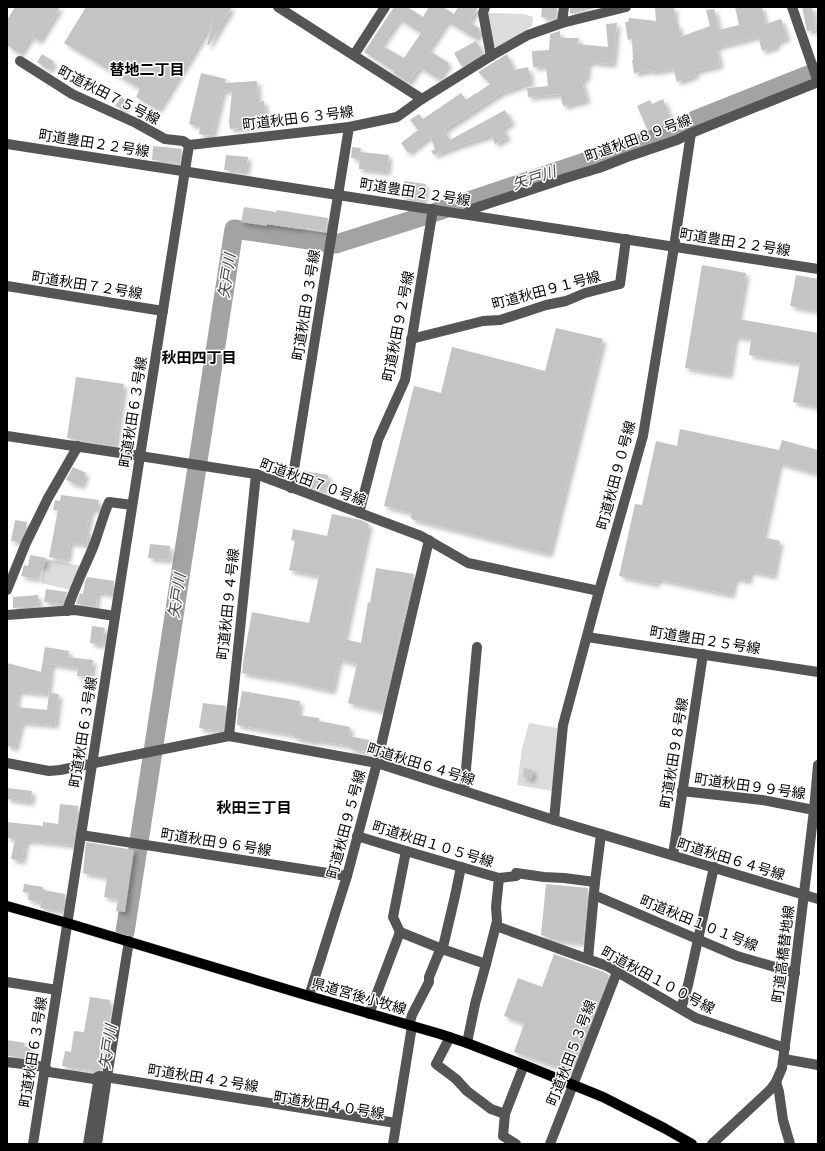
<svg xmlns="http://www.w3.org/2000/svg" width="825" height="1151" font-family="'Fira Sans','Noto Sans JP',sans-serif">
	<defs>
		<filter id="shadow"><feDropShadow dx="3.5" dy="3.5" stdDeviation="2" flood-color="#0004"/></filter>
	</defs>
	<rect width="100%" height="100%" fill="#fff"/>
	<g fill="#dcdcdc">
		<path d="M 488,13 L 524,14 L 533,17 L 532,26 L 527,29 L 528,32 L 499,48 L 492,45 L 488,19 Z"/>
		<path d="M 45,559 L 82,566 L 71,590 L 41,583 Z"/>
		<path d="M 529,723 L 558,728 L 552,791 L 517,785 L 522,749 Z"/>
	</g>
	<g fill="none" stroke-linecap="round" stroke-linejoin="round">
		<path stroke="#a3a3a3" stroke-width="19" d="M 125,932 L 234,229 L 336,244 L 418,218 L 677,131 L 697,119 L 818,71"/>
	</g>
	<g fill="#c4c4c4" fill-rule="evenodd" filter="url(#shadow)">
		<path d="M 15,7 L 60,7 L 39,41 L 31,36 L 20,54 L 7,45 L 7,20 Z"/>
		<path d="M 86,7 L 232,7 L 209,45 L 207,45 L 213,20 L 158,110 L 136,97 L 140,89 L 64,43 Z"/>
		<path d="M 394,7 L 407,7 L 423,17 L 429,7 L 443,7 L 454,14 L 458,7 L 478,7 L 469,22 L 479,28 L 480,32 L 476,39 L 447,21 L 428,50 L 449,63 L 438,79 L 419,67 L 408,83 L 393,73 L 394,71 L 364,52 ZM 399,19 L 421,33 L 404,58 L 381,45 Z"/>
		<path d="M 542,7 L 557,7 L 556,18 L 550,20 L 550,18 L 541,17 Z"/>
		<path d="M 570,7 L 599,7 L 570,14 Z"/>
		<path d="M 655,7 L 674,7 L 675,25 L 679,25 L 680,37 L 710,26 L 706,10 L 714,9 L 719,30 L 739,25 L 735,7 L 762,7 L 765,24 L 781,19 L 787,38 L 776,42 L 777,46 L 762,51 L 758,36 L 716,47 L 720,65 L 695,71 L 696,75 L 677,82 L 673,68 L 651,72 L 651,70 L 634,73 L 632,60 L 633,60 L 632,39 L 628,40 L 625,22 L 628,22 L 629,18 L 656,21 Z"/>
		<path d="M 802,7 L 812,7 L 816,30 L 807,31 Z"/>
		<path d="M 617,23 L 613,64 L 588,62 L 586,79 L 581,79 L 587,100 L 563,106 L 560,94 L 528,97 L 527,88 L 548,86 L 546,66 L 533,67 L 532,51 L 549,50 L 550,34 L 560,31 L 560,38 L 579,38 L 578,44 L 608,47 L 606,24 Z"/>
		<path d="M 476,41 L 483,53 L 462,67 L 454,53 Z"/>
		<path d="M 42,54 L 54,62 L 49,70 L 37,62 Z"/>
		<path d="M 507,54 L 514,70 L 528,67 L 531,82 L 500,93 L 444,130 L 450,140 L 505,110 L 512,122 L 502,128 L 508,137 L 495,144 L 491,135 L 457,146 L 434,155 L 431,151 L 435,149 L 430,136 L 408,153 L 401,143 L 418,130 L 410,120 L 419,114 L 423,119 L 461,93 L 466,100 L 476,93 L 477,94 L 477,93 L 490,84 L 478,72 Z"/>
		<path d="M 201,73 L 226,79 L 225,83 L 257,81 L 258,102 L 264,101 L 266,116 L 269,116 L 269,124 L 230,129 L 229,122 L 232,91 L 223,90 L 212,136 L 199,134 L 200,127 L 189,124 Z"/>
		<path d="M 121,97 L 129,102 L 124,110 L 115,106 Z"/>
		<path d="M 663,99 L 672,121 L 648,131 L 637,106 L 650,100 L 652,104 Z"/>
		<path d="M 153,146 L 182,149 L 180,162 L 152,160 Z"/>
		<path d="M 352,147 L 361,148 L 359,159 L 351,158 Z"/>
		<path d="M 360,152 L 389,155 L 387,172 L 359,169 Z"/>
		<path d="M 226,155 L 248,157 L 246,172 L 224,170 Z"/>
		<path d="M 404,181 L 426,184 L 423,201 L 401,197 Z"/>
		<path d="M 244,207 L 276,212 L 277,210 L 328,218 L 326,231 L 300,227 L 299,229 L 267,224 L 267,226 L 241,222 Z"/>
		<path d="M 702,265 L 746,273 L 738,319 L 818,333 L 818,407 L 793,402 L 800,363 L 749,355 L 751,339 L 735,336 L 729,375 L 685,368 Z"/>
		<path d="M 796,275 L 818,279 L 818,311 L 790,306 Z"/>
		<path d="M 556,328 L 603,339 L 549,554 L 411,519 L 412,513 L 384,506 L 414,386 L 441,393 L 452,347 L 545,371 Z"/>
		<path d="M 76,377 L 124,384 L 115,446 L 67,438 Z"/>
		<path d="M 680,429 L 779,450 L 782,440 L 818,450 L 818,474 L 779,463 L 763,537 L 780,541 L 773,576 L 750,571 L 748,581 L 735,578 L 731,595 L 657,579 L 656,584 L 619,576 L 635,504 L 642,505 L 656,441 L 677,446 Z"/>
		<path d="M 73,467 L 86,473 L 81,486 L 66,480 Z"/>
		<path d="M 303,471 L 328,475 L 326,491 L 313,488 L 300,484 Z"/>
		<path d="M 61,495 L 99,500 L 97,510 L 91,509 L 86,532 L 88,532 L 87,545 L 70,542 L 67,560 L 49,557 L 58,510 L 53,510 L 55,500 L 60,501 Z"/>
		<path d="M 332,514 L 361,520 L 369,524 L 344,639 L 361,643 L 368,602 L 370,603 L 376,568 L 414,574 L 383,711 L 348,703 L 357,664 L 339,659 L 332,691 L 284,680 L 242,673 L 244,656 L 252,612 L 309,623 L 319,576 L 289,570 L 295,541 L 291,540 L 293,529 L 327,536 Z"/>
		<path d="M 15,520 L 27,522 L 26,528 L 19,542 L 11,541 Z"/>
		<path d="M 150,544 L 170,546 L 169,560 L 148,558 Z"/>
		<path d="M 30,555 L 46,558 L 44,567 L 39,566 L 37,579 L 21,576 L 24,565 L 28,566 Z"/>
		<path d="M 87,577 L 114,581 L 112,594 L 97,592 L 96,607 L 76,604 L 80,593 L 83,594 L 85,582 Z"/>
		<path d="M 46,589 L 67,592 L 62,604 L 44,602 Z"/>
		<path d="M 38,595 L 39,606 L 13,608 L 13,597 Z"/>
		<path d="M 92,626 L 105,628 L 102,645 L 90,643 Z"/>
		<path d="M 45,647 L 69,651 L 68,657 L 93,660 L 91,677 L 77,676 L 78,668 L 51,664 L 48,694 L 18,691 L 16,707 L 47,710 L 49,693 L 59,694 L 55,725 L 21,722 L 15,748 L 7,746 L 7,663 L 41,672 Z"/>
		<path d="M 242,691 L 300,701 L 298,715 L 319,718 L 319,721 L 350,727 L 349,736 L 369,740 L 367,752 L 350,749 L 351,746 L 315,740 L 315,742 L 295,738 L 295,735 L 237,725 L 238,708 L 239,709 Z"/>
		<path d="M 203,703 L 226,706 L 223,731 L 199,728 Z"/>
		<path d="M 524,768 L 533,770 L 532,779 L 523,777 Z"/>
		<path d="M 7,788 L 32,791 L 31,802 L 7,799 Z"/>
		<path d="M 60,804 L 78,806 L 73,845 L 26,840 L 22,861 L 11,859 L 15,839 L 7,838 L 7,822 L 43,826 L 43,822 L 58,824 Z"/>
		<path d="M 86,842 L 134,850 L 125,912 L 116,911 L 118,899 L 104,897 L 107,877 L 83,873 Z"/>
		<path d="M 24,884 L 43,887 L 43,890 L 65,894 L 64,906 L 62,905 L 61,911 L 40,908 L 41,902 L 28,900 L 29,893 L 23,892 Z"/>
		<path d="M 546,884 L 588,888 L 583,943 L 555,940 L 541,935 Z"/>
		<path d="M 554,954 L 604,972 L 609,975 L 571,1072 L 514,1052 L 524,1024 L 504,1016 L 518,978 L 542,987 Z"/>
		<path d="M 90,997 L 110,1000 L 99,1070 L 95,1071 L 62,1066 L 65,1051 L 71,1052 L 74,1031 L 84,1032 Z"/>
		<path d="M 7,1040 L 25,1043 L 24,1047 L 32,1048 L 30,1056 L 23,1055 L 22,1057 L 7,1056 Z"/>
	</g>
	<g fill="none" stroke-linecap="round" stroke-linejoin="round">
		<g stroke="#dbdbdb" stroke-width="11">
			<path id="major" d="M 7,906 L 67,923 L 309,996 L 440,1034 L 467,1043 L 524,1065 L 603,1097 L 664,1128 L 692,1144"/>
		</g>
		<g stroke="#555" stroke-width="10">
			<path d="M 278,7 L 422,99"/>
			<path d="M 485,7 L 483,13 L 491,56"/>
			<path d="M 792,7 L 818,82"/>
			<path d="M 562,23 L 564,7"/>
			<path d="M 354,55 L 385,7"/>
			<path d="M 20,61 L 72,94 L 136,123 L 165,139 L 183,141 L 189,145"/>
			<path d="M 7,144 L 818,269"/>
			<path d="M 465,214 L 475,208 L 569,177 L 599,168 L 627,157 L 677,140 L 691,133 L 818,82"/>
			<path d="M 7,286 L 163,311"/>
			<path d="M 411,339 L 483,321 L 500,320 L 546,305 L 566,301 L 585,293 L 620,284 L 626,239"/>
			<path d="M 7,436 L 140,456 L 256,474 L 421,536 L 468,563 L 599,591"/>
			<path d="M 291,488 L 349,127"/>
			<path d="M 359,513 L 378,440 L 405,380 L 433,209"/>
			<path d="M 7,590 L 26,543 L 48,498 L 78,446"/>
			<path d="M 67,611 C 74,588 85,567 94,545 C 99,531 103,516 109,502 L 132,505"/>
			<path d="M 7,615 L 75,610 L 115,616"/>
			<path d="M 587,637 L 818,672"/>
			<path d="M 229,736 L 256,474"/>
			<path d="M 7,763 L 49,771 L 60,770 L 229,736 L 377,763 L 554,820 L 818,899"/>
			<path d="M 464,791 L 477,647"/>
			<path d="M 682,791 L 762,800 L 814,810"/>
			<path d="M 554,820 L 563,725 L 599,591 L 643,436 L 674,247 L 691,133"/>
			<path d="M 81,835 L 347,876"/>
			<path d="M 357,836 L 406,851 L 499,878 L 496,907 L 497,921 L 486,964 L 475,1004 L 467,1043"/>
			<path d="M 673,855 L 703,654"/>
			<path d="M 499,878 L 516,876 L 516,873 L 544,877 L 564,878 L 595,882"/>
			<path d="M 594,895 L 737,956 L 795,973"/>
			<path d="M 496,926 L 607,966 L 696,1018 L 785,1048"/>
			<path d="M 400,932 L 442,949 L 486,964"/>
			<path d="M 588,959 L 595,882 L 601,834"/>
			<path d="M 7,982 L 57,990"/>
			<path d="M 309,996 L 347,876 L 377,763 L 429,540"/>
			<path d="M 681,1009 L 688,985 L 714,867"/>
			<path d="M 369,1014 L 400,932 L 393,917 L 406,851"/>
			<path d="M 409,1025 L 412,1015 L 429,982 L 429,977 L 438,955 L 443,947 L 455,896 L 461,867"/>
			<path d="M 450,1037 L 436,1064 L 456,1079 L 467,1091 L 491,1109 L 505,1114"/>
			<path d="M 784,1059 L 818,1065"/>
			<path d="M 7,1062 L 45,1067 L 49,1072 L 94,1079 L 99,1076 L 396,1123"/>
			<path d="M 107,1077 L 129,941"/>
			<path d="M 776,1082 L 779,1092 L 783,1120 L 790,1144"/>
			<path d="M 33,1144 L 140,456 L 189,145 L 349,127 L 397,117 L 422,99 L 491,56 L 528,35 L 562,23 L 626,7"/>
			<path d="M 88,1144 L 98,1083"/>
			<path d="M 97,1144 L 106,1084"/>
			<path d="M 393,1144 L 412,1026"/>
			<path d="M 516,1144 L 503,1136 L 505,1114 L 524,1065"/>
			<path d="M 550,1144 L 617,972"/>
			<path d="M 712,1144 L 770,1090 L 776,1082 L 782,1068 L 794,977 L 814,810 L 818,765"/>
		</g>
		<use href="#major" stroke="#000" stroke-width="10"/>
	</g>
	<g text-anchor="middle" stroke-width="3" stroke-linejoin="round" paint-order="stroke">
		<g font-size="14" fill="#000" stroke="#fff">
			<text transform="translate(109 95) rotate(27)" y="5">町道秋田７５号線</text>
			<text transform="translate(298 118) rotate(-7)" y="5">町道秋田６３号線</text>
			<text transform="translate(638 138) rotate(-20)" y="5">町道秋田８９号線</text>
			<text transform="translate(94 143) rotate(9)" y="5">町道豊田２２号線</text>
			<text transform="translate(415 192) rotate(9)" y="5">町道豊田２２号線</text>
			<text transform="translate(735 242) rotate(9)" y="5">町道豊田２２号線</text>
			<text transform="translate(87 285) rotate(9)" y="5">町道秋田７２号線</text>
			<text transform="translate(546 290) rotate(-15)" y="5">町道秋田９１号線</text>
			<text transform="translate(306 305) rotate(-81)" y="5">町道秋田９３号線</text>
			<text transform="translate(398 326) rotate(-79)" y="5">町道秋田９２号線</text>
			<text transform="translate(133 412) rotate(-81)" y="5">町道秋田６３号線</text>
			<text transform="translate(616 475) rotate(-75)" y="5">町道秋田９０号線</text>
			<text transform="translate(313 482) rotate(20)" y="5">町道秋田７０号線</text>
			<text transform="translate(228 604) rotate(-84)" y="5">町道秋田９４号線</text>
			<text transform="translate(705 640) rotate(9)" y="5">町道豊田２５号線</text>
			<text transform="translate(83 732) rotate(-81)" y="5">町道秋田６３号線</text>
			<text transform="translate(674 753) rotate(-81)" y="5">町道秋田９８号線</text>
			<text transform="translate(421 764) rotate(17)" y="5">町道秋田６４号線</text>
			<text transform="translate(750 786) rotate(8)" y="5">町道秋田９９号線</text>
			<text transform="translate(346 824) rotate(-75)" y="5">町道秋田９５号線</text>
			<text transform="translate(216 842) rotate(9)" y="5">町道秋田９６号線</text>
			<text transform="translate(433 844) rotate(17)" y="5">町道秋田１０５号線</text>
			<text transform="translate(731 859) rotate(17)" y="5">町道秋田６４号線</text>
			<text transform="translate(699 923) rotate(22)" y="5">町道秋田１０１号線</text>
			<text transform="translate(783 954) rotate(-83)" y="5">町道高橋替地線</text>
			<text transform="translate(658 980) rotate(28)" y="5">町道秋田１００号線</text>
			<text transform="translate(359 996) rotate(16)" y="5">県道宮後小牧線</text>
			<text transform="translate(33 1052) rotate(-81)" y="5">町道秋田６３号線</text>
			<text transform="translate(571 1053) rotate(-69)" y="5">町道秋田５３号線</text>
			<text transform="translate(203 1078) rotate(9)" y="5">町道秋田４２号線</text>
			<text transform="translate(329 1105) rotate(9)" y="5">町道秋田４０号線</text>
		</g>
		<g font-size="15" font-weight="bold" fill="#000" stroke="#fff">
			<text x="147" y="75">替地二丁目</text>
			<text x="199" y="363">秋田四丁目</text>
			<text x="254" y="813">秋田三丁目</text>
		</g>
		<g font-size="15" font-style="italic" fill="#444" stroke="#fff">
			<text transform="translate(534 178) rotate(-18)" y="5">矢戸川</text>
			<text transform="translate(227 276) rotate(-81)" y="5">矢戸川</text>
			<text transform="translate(177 596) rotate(-81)" y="5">矢戸川</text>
			<text transform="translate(108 1047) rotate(-81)" y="5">矢戸川</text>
		</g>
	</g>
	<rect width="825" height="1151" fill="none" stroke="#000000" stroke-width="16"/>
</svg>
